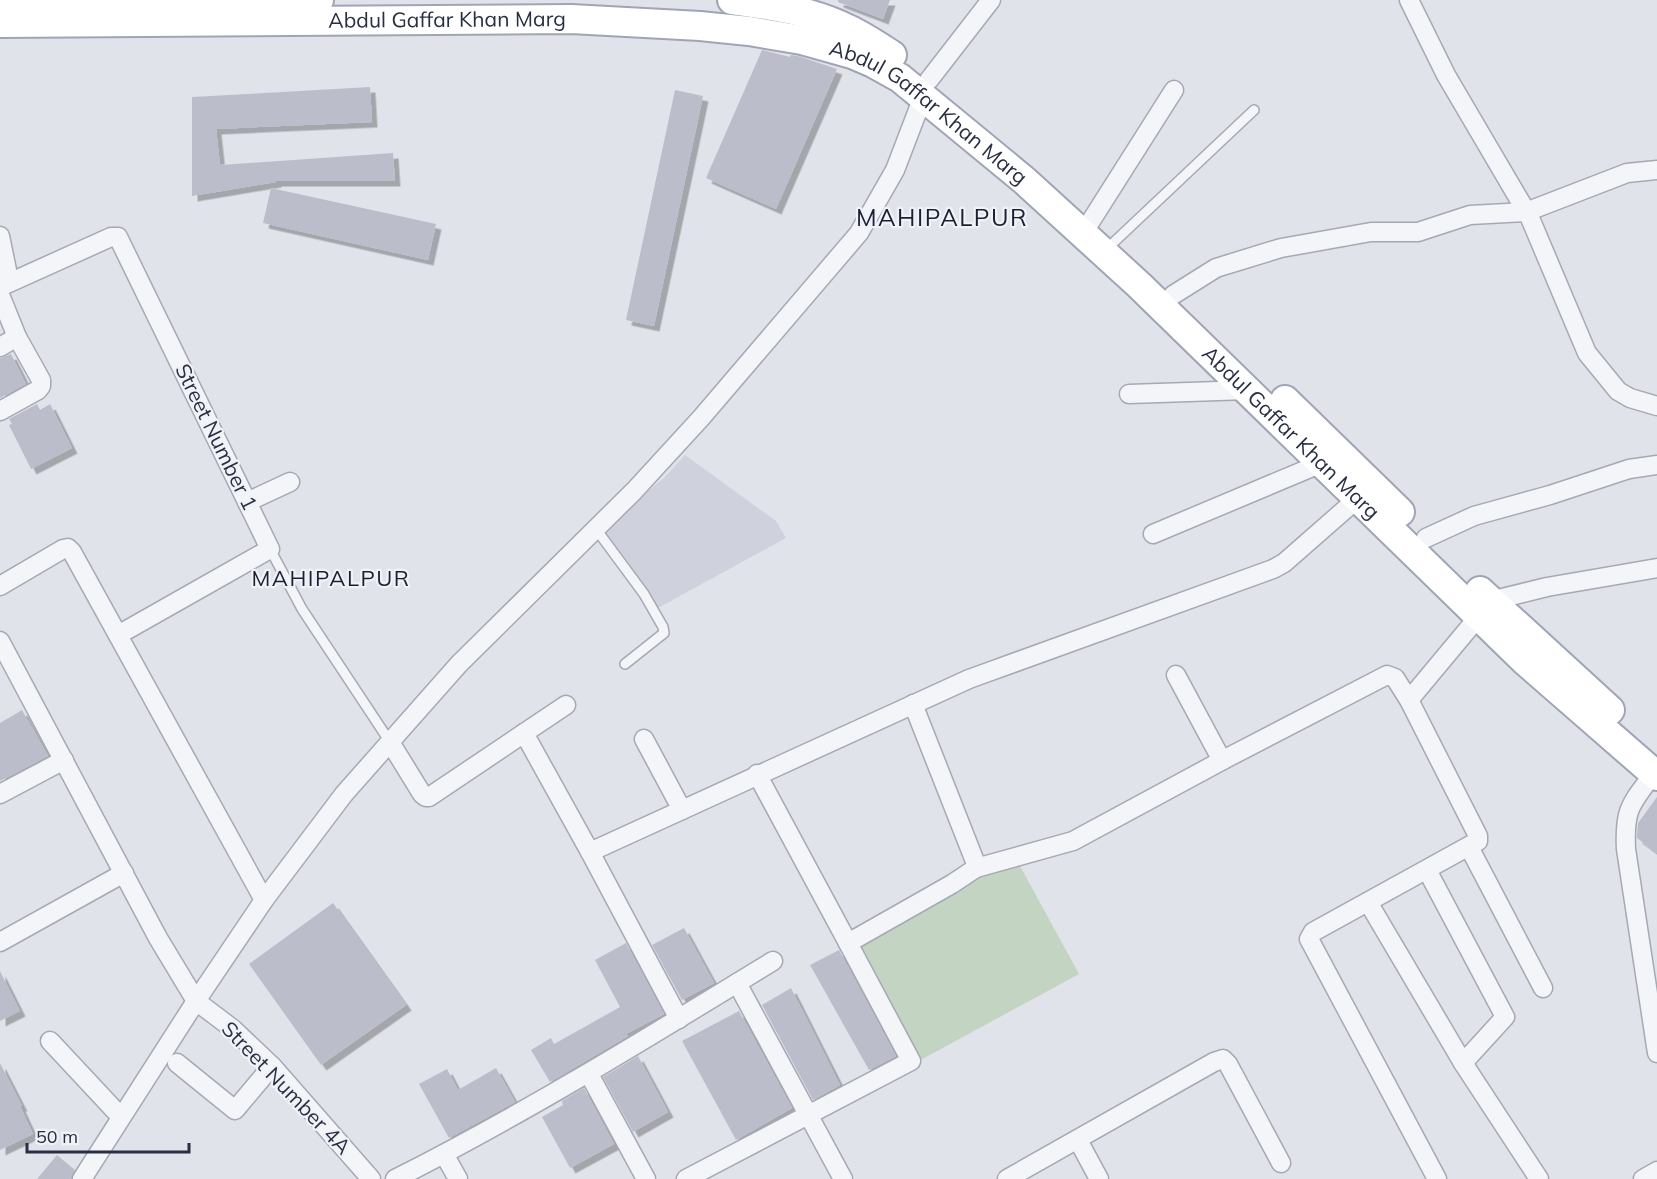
<svg xmlns="http://www.w3.org/2000/svg" width="1657" height="1179" font-family="Mulish,sans-serif">
	<defs>
		<filter id="shadow"><feDropShadow dx="5.5" dy="5.5" stdDeviation="0" flood-color="#0004"/></filter>
	</defs>
	<rect width="100%" height="100%" fill="#e1e3ea"/>
	<path fill="#cfd2dc" d="M 685,455 L 776,521 L 786,538 L 658,608 L 601,529 L 664,478 Z"/>
	<path fill="#c3d4c2" d="M 1014,855 L 1079,974 L 915,1063 L 848,943 Z"/>
	<g fill="#bbbeca" filter="url(#shadow)">
		<path d="M 838,0 L 890,0 L 883,19 L 838,2 Z"/>
		<path d="M 762,50 L 790,57 L 791,55 L 798,56 L 837,69 L 776,209 L 706,178 Z"/>
		<path d="M 370,87 L 372,122 L 216,129 L 220,165 L 393,153 L 395,181 L 276,181 L 276,182 L 192,196 L 192,97 Z"/>
		<path d="M 675,90 L 703,96 L 654,326 L 626,320 Z"/>
		<path d="M 271,188 L 436,224 L 428,260 L 263,223 Z"/>
		<path d="M 11,354 L 26,384 L 0,398 L 0,358 Z"/>
		<path d="M 37,404 L 40,410 L 50,404 L 72,448 L 31,469 L 9,425 L 12,424 L 9,419 Z"/>
		<path d="M 22,710 L 48,756 L 0,781 L 0,723 Z"/>
		<path d="M 1657,797 L 1657,853 L 1637,838 L 1637,835 L 1638,823 Z"/>
		<path d="M 333,903 L 406,1005 L 321,1065 L 249,964 Z"/>
		<path d="M 684,928 L 714,983 L 682,1000 L 652,945 Z"/>
		<path d="M 626,943 L 664,1014 L 626,1034 L 628,1036 L 550,1082 L 531,1050 L 551,1038 L 554,1044 L 620,1007 L 595,960 Z"/>
		<path d="M 839,950 L 896,1056 L 869,1070 L 810,965 Z"/>
		<path d="M 0,971 L 20,1011 L 0,1021 Z"/>
		<path d="M 791,988 L 840,1085 L 813,1100 L 762,1005 Z"/>
		<path d="M 739,1011 L 792,1108 L 736,1140 L 682,1041 Z"/>
		<path d="M 638,1056 L 668,1112 L 633,1132 L 603,1077 Z"/>
		<path d="M 0,1063 L 22,1106 L 20,1106 L 33,1134 L 0,1150 Z"/>
		<path d="M 496,1068 L 515,1102 L 449,1138 L 419,1084 L 447,1069 L 458,1090 Z"/>
		<path d="M 584,1088 L 614,1144 L 570,1168 L 542,1117 L 563,1105 L 562,1101 Z"/>
		<path d="M 57,1155 L 75,1170 L 71,1179 L 37,1179 Z"/>
	</g>
	<g fill="none" stroke-linecap="round" stroke-linejoin="round">
		<g stroke="#a6a9b5" stroke-width="12">
			<g id="service">
				<path d="M 1113,243 L 1254,110"/>
				<path d="M 596,529 L 644,594 L 663,627 L 664,633 L 625,664"/>
				<path d="M 270,549 L 302,609 L 390,742"/>
			</g>
		</g>
		<g stroke="#a6a9b5" stroke-width="21">
			<g id="minor">
				<path d="M 1409,0 L 1446,75 L 1530,218 L 1587,353 L 1618,391 L 1630,398 L 1657,406"/>
				<path d="M 929,80 L 991,0"/>
				<path d="M 1089,224 L 1174,90"/>
				<path d="M 0,236 L 7,270 L 0,283"/>
				<path d="M 0,287 L 111,237 L 118,237 L 270,549 L 118,635"/>
				<path d="M 0,295 L 17,337 L 41,380 L 41,386 L 38,390 L 0,411"/>
				<path d="M 1173,295 L 1216,268 L 1281,248 L 1371,232 L 1418,232 L 1470,215 L 1526,212 L 1627,173 L 1657,170"/>
				<path d="M 0,347 L 17,337"/>
				<path d="M 1129,394 L 1248,390"/>
				<path d="M 247,502 L 290,482"/>
				<path d="M 1153,534 L 1322,463"/>
				<path d="M 1426,538 L 1474,516 L 1550,495 L 1629,469 L 1657,465"/>
				<path d="M 0,586 L 63,549 L 68,548 L 72,552 L 264,900"/>
				<path d="M 1490,601 L 1547,587 L 1657,568"/>
				<path d="M 0,641 L 158,938 L 196,1001 L 233,1029 L 272,1066 L 371,1179"/>
				<path d="M 1176,675 L 1219,755 L 1223,760 L 1387,675 L 1395,678 L 1409,700 L 1478,836 L 1478,841 L 1313,932 L 1309,939 L 1437,1179"/>
				<path d="M 1409,700 L 1479,616"/>
				<path d="M 524,733 L 590,852 L 679,1019"/>
				<path d="M 644,739 L 682,810"/>
				<path d="M 390,742 L 422,794 L 426,797 L 429,797 L 566,705"/>
				<path d="M 1654,773 C 1631,804 1624,808 1626,849 L 1657,1053"/>
				<path d="M 757,774 L 848,943"/>
				<path d="M 0,794 L 64,760"/>
				<path d="M 1469,847 L 1543,988"/>
				<path d="M 590,852 L 969,679 L 1273,569 L 1284,563 L 1357,499"/>
				<path d="M 976,868 L 1073,841 L 1223,760"/>
				<path d="M 1427,870 L 1505,1017 L 1463,1063"/>
				<path d="M 1368,902 L 1463,1063 L 1539,1179"/>
				<path d="M 0,942 L 124,873"/>
				<path d="M 737,983 L 843,1179"/>
				<path d="M 50,1041 L 121,1117"/>
				<path d="M 177,1063 L 235,1110 L 272,1066"/>
				<path d="M 589,1074 L 646,1179"/>
				<path d="M 1078,1140 L 1099,1179"/>
				<path d="M 444,1154 L 458,1179"/>
				<path d="M 82,1179 L 196,1001 L 264,900 L 344,794 L 459,664 L 634,491 L 701,418 L 859,233 L 895,170 L 923,97"/>
				<path d="M 395,1179 C 526,1113 649,1037 773,961"/>
				<path d="M 686,1179 L 911,1061 L 848,943 L 952,884 L 976,868 L 976,864 L 913,704"/>
				<path d="M 1007,1179 L 1214,1062 L 1223,1059 L 1228,1064 L 1281,1163"/>
				<path d="M 1643,1179 L 1657,1171"/>
			</g>
		</g>
		<g stroke="#a0a5b6" stroke-width="32">
			<g id="primary">
				<path d="M 732,0 C 771,5 812,11 848,29 C 863,36 878,46 892,55"/>
				<path d="M 0,4 L 133,0 L 319,0"/>
				<path id="s1" d="M 0,23 L 571,19 L 700,26 L 749,31 L 802,40 L 852,54 L 873,63 L 900,78 L 1025,181 L 1139,285 L 1525,661 L 1657,776"/>
				<path d="M 1285,400 L 1400,512"/>
				<path d="M 1480,591 L 1610,710"/>
			</g>
		</g>
		<use href="#service" stroke="#f4f5f8" stroke-width="9"/>
		<use href="#minor" stroke="#f4f5f8" stroke-width="18"/>
		<use href="#primary" stroke="#fff" stroke-width="28"/>
	</g>
	<g text-anchor="middle" stroke-width="4.5" stroke-linejoin="round" paint-order="stroke">
		<g font-size="21" fill="#282e43" stroke="#f1f2f7">
			<text dy="7" stroke="none"><textPath href="#s1" startOffset="447">Abdul Gaffar Khan Marg</textPath></text>
			<text dy="7" stroke="none"><textPath href="#s1" startOffset="951">Abdul Gaffar Khan Marg</textPath></text>
			<text dy="7" stroke="none"><textPath href="#s1" startOffset="1437">Abdul Gaffar Khan Marg</textPath></text>
			<text transform="translate(216 437) rotate(64)" y="7">Street Number 1</text>
			<text transform="translate(286 1088) rotate(46)" y="7">Street Number 4A</text>
		</g>
		<g font-size="22" letter-spacing="1.5" fill="#1b1f33" stroke="#f1f2f7">
			<text x="331" y="586">MAHIPALPUR</text>
		</g>
		<g font-size="24" letter-spacing="1.5" fill="#1b1f33" stroke="#f1f2f7">
			<text x="942" y="226">MAHIPALPUR</text>
		</g>
	</g>
	<path d="M27 1143v9h162v-9" fill="none" stroke="#282e43" stroke-width="3"/>
	<text x="36" y="1143" font-size="18" fill="#282e43" stroke="#f1f2f7" stroke-width="4.5" paint-order="stroke">50 m</text>
</svg>
